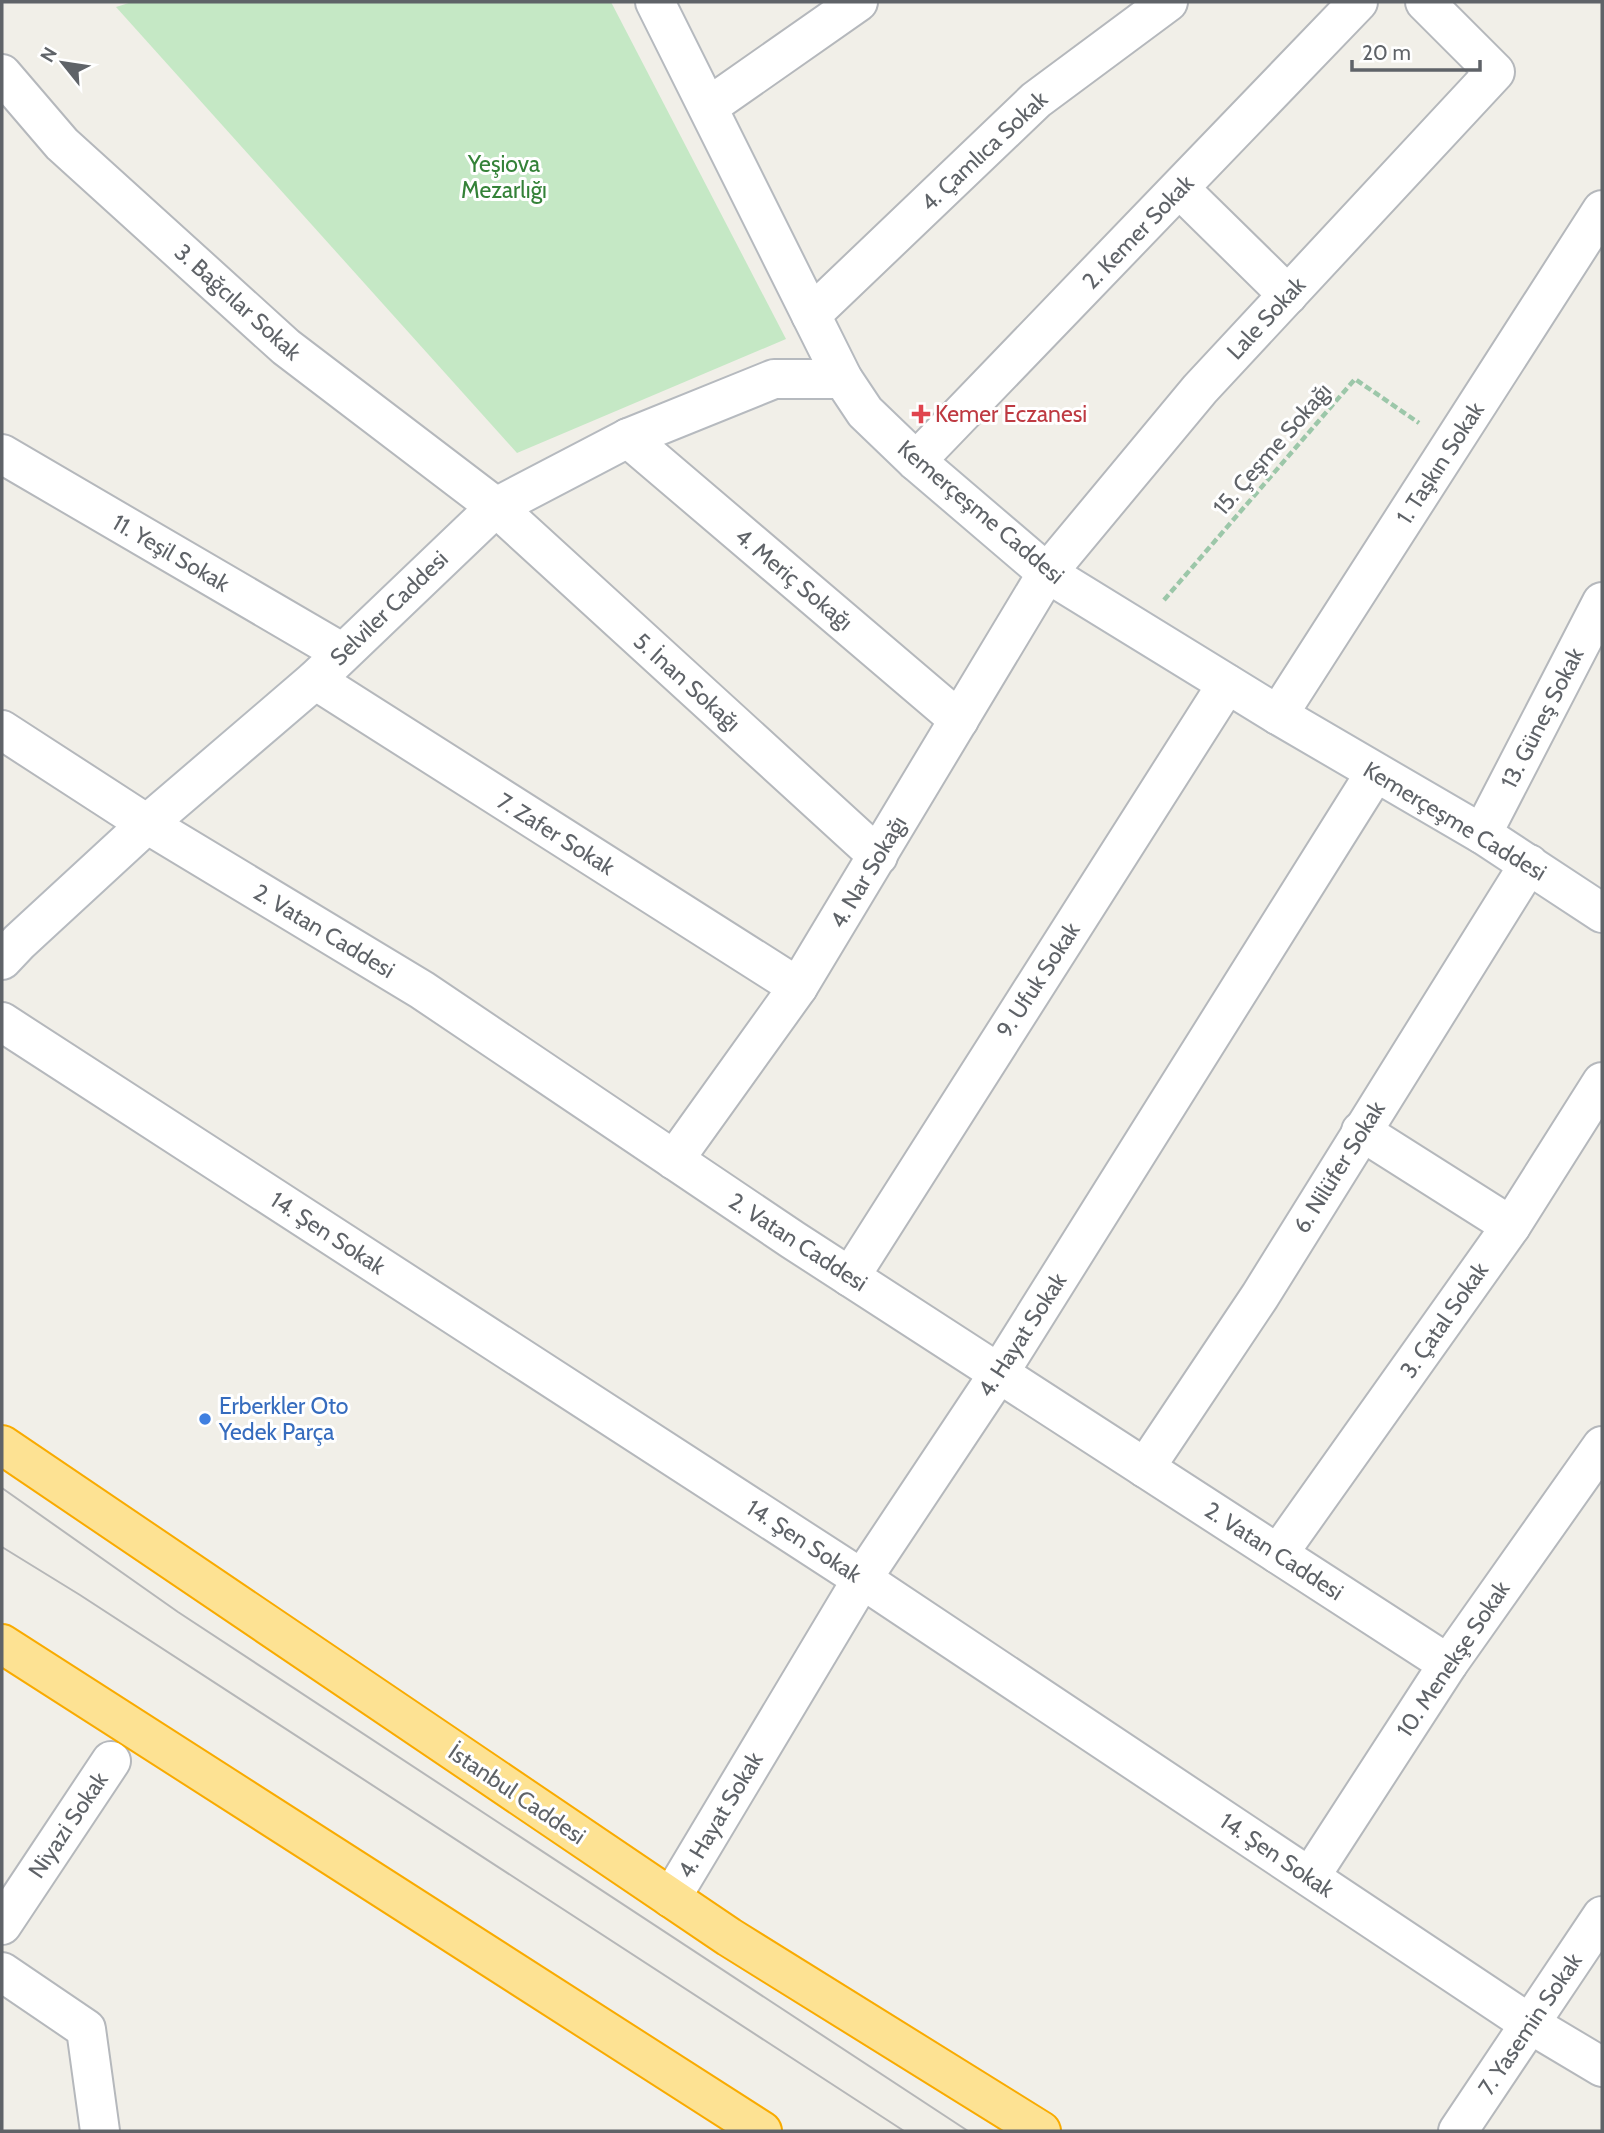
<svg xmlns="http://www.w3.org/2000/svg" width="1604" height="2133" font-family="Cabin,sans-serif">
	<rect width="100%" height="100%" fill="#f1efe8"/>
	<path fill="#c5e8c5" d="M 132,2 L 611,2 L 786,339 L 517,453 L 116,7 Z"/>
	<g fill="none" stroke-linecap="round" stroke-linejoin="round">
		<g stroke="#b5b8bc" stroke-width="42">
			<g id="street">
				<path d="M 2,74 L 62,144 L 286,347 L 496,507 L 878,856"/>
				<path d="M 708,107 L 858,2"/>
				<path d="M 1180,189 L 1288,295"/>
				<path d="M 811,315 L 1036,100 L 1168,2"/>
				<path d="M 628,438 L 959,720"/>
				<path d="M 2,454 L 341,652"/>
				<path d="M 916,461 L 1358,2"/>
				<path d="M 315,680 L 798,987"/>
				<path d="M 1278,715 L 1602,210"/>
				<path d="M 2,730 L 147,824 L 422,990 L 793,1240 L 1448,1664"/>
				<path d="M 1482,834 L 1602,602"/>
				<path d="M 2,1022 L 862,1579 L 1530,2024 L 1602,2067"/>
				<path d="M 1361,1131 L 1511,1226"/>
				<path d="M 674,1160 L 798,987 L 1047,573 L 1200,389 L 1495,72 L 1425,2"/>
				<path d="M 850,1277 L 1227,684"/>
				<path d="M 1145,1468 L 1260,1296 L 1529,864"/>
				<path d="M 1278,1554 L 1511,1226 L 1602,1082"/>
				<path d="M 1310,1877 L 1448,1664 L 1602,1446"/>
				<path d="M 671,1898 L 862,1579 L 999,1373 L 1375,773"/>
				<path d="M 2,1925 L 111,1761"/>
				<path d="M 2,1972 L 86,2029 L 100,2131"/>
				<path d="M 1458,2131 L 1602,1916"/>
			</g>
		</g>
		<g stroke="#b6babf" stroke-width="42">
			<g id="secondary">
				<path d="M 655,2 L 843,379 L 865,412 L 916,461 L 1047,573 L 1278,715 L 1482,834 L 1602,913"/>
				<path d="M 2,960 L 19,942 L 147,824 L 315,680 L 496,507 L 628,438 L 774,379 L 843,379"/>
			</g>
		</g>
		<g stroke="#f9ab00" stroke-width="42">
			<g id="highway">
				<path d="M 2,1445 L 729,1937 L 1041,2131"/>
				<path d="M 2,1644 L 762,2131"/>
			</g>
		</g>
		<path stroke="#9cc7a9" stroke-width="4.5" stroke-dasharray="7 3.5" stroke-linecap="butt" d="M 1164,600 L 1355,379 L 1419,423"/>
		<use href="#street" stroke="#fff" stroke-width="38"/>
		<use href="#secondary" stroke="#fff" stroke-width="38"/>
		<use href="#highway" stroke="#fde293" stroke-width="38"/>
		<g stroke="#b6b7b8" stroke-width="2">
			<path d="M 2,1488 L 178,1612 L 968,2131"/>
			<path d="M 2,1547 L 80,1595 L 904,2131"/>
		</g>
	</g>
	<path fill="#e0444e" stroke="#fff" stroke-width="2.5" d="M917.5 403.5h7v7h7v7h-7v7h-7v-7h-7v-7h7z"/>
	<circle fill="#3f7fe0" stroke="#fff" stroke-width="2.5" cx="205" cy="1419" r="7"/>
	<g text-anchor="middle" stroke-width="6" stroke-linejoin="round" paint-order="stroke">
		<g font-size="23" fill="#5f6368" stroke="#fff">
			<text transform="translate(984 151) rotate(-43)" y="8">4. Çamlıca Sokak</text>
			<text transform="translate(1138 232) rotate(-46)" y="8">2. Kemer Sokak</text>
			<text transform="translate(238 302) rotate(42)" y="8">3. Bağcılar Sokak</text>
			<text transform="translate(1266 318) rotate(-47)" y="8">Lale Sokak</text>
			<text transform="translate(1272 449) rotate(-49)" y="8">15. Çeşme Sokağı</text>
			<text transform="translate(1440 463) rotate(-57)" y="8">1. Taşkın Sokak</text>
			<text transform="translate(981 512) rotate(40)" y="8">Kemerçeşme Caddesi</text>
			<text transform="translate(171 553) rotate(30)" y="8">11. Yeşil Sokak</text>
			<text transform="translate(794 579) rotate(40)" y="8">4. Meriç Sokağı</text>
			<text transform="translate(389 608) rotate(-44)" y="8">Selviler Caddesi</text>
			<text transform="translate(687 682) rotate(42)" y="8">5. İnan Sokağı</text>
			<text transform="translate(1542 718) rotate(-63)" y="8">13. Güneş Sokak</text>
			<text transform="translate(1455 821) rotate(31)" y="8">Kemerçeşme Caddesi</text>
			<text transform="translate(556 834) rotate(32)" y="8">7. Zafer Sokak</text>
			<text transform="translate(868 872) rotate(-59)" y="8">4. Nar Sokağı</text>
			<text transform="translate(324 931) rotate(31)" y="8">2. Vatan Caddesi</text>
			<text transform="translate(1038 980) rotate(-57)" y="8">9. Ufuk Sokak</text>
			<text transform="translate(1339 1167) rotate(-58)" y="8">6. Nilüfer Sokak</text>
			<text transform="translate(328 1233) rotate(33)" y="8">14. Şen Sokak</text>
			<text transform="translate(798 1242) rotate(33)" y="8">2. Vatan Caddesi</text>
			<text transform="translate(1444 1320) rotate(-55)" y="8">3. Çatal Sokak</text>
			<text transform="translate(1022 1335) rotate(-57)" y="8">4. Hayat Sokak</text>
			<text transform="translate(804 1541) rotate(33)" y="8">14. Şen Sokak</text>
			<text transform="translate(1274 1551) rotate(33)" y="8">2. Vatan Caddesi</text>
			<text transform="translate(1453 1659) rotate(-56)" y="8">10. Menekşe Sokak</text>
			<text transform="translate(517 1794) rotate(34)" y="8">İstanbul Caddesi</text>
			<text transform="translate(720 1815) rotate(-59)" y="8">4. Hayat Sokak</text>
			<text transform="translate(68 1825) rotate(-56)" y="8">Niyazi Sokak</text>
			<text transform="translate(1277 1855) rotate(34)" y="8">14. Şen Sokak</text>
			<text transform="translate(1530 2024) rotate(-56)" y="8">7. Yasemin Sokak</text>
		</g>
		<g font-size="23" fill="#348238" stroke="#fff">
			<text x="504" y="172">Yeşiova<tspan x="504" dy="26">Mezarlığı</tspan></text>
		</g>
		<g font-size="23" fill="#be3a42" stroke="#fff" text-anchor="start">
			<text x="935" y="422">Kemer Eczanesi</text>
		</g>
		<g font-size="23" fill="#366cbe" stroke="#fff" text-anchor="start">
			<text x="219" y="1414">Erberkler Oto<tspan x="219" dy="26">Yedek Parça</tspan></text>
		</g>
	</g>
	<rect width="1604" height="2133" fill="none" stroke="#5f6368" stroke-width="7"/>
	<g transform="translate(63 63) rotate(300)" stroke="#ffffff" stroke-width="5" paint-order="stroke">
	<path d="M0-5L12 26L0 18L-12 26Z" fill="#5f6368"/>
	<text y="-10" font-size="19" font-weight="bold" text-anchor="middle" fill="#5f6368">N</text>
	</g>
	<path d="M1352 60v10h128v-10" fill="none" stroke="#5f6368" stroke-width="3.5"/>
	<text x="1362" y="60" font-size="21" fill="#5f6368" stroke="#ffffff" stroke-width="5" paint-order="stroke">20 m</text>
</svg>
